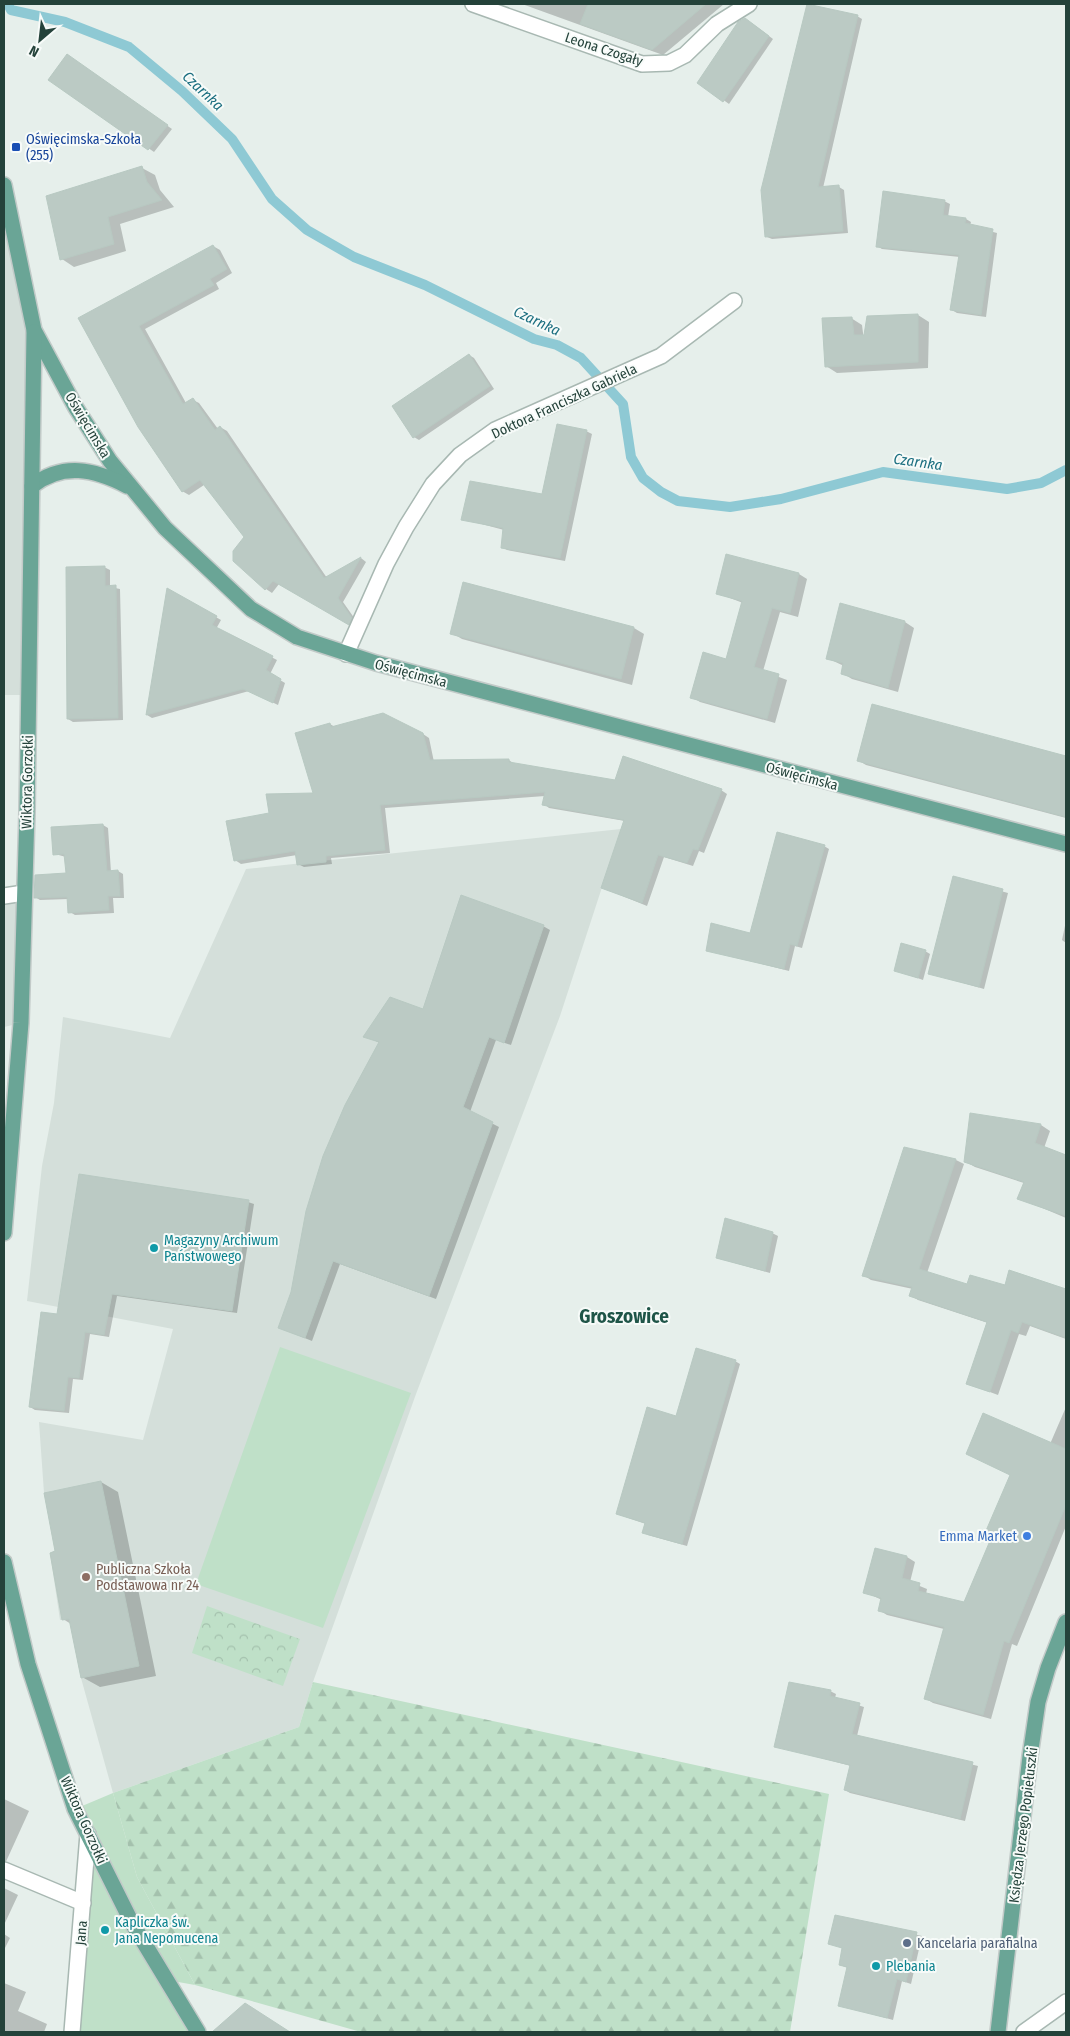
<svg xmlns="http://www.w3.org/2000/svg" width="1070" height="2036" font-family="'Fira Sans Condensed',sans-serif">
	<defs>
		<pattern id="forest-firs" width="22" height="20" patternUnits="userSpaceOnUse" patternTransform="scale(1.25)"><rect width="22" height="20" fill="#bfe0c8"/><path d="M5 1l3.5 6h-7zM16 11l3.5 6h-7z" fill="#a4c1ad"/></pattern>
		<pattern id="park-crowns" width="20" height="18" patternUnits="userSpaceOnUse" patternTransform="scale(1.25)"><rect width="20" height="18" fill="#bfe0c8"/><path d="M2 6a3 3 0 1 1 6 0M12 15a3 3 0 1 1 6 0" fill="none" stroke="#a4c1ad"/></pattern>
	</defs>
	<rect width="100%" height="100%" fill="#e6efeb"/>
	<g fill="#d4dfda">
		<path d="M 4,185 L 34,330 L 29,695 L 4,695 Z"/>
		<path d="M 621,829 L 560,1016 L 416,1394 L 313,1682 L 299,1727 L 113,1793 L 81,1678 L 69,1619 L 60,1620 L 50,1553 L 55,1551 L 44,1493 L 39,1422 L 143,1440 L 173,1329 L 27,1301 L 42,1166 L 54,1103 L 63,1017 L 170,1038 L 246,869 Z"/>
		<path d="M 24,893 L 21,1023 L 4,1027 L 4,896 Z"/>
	</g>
	<g fill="#bfe0c8">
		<path d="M 280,1347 L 411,1393 L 323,1628 L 196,1584 Z"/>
		<path d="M 113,1793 L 137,1877 L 195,1985 L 167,1980 L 198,2032 L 72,2032 L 88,1834 L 75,1809 Z"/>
	</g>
	<path fill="url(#forest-firs)" d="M 313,1682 L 829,1794 L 790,2032 L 361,2032 L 195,1985 L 137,1877 L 113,1793 L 299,1727 Z"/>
	<path fill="url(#park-crowns)" d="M 207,1606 L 300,1639 L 283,1686 L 192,1653 Z"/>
	<g fill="#0003">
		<path d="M 522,4 L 724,4 L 663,55 Z"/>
		<path d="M 857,16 L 862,19 L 823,188 L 839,187 L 844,190 L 848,233 L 772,239 L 767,237 Z"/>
		<path d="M 750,22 L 773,39 L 729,104 L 699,82 Z"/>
		<path d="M 72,59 L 172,129 L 154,152 L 50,80 Z"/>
		<path d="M 142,168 L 155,175 L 160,190 L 174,207 L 120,224 L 126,251 L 74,267 L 62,259 Z"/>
		<path d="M 944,201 L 950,204 L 948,217 L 966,219 L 971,222 L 970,226 L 997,233 L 986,317 L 957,313 L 952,310 L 960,257 L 882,249 L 877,246 Z"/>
		<path d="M 213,246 L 220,250 L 232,273 L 216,283 L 219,289 L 145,329 L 186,403 L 193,400 L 199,403 L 218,429 L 220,427 L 227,431 L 327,578 L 361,558 L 366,562 L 343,602 L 357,622 L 355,627 L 279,584 L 272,593 L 266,589 L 246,537 L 204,485 L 189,495 L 182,491 L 80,319 Z"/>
		<path d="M 918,315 L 929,322 L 928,368 L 837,373 L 826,366 L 851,318 L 862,325 L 864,341 Z"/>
		<path d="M 469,355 L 474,358 L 494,389 L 419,440 L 414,437 Z"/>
		<path d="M 586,431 L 592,434 L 565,561 L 507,550 L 502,547 L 504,530 L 463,519 L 543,496 Z"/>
		<path d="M 104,567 L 110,570 L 110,587 L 120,589 L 123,720 L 73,722 L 68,719 Z"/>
		<path d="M 799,574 L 807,579 L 798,617 L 780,612 L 763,671 L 787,680 L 775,723 L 700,702 L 692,697 L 727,660 L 743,603 L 717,593 Z"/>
		<path d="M 168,590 L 221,620 L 216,629 L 277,660 L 270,674 L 285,683 L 278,705 L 249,691 L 152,718 L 147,715 Z"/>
		<path d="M 905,622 L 914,628 L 898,692 L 852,679 L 842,673 L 844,666 L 827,658 Z"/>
		<path d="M 634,628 L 644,634 L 632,685 L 462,639 L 452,633 Z"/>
		<path d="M 873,706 L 1066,758 L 1066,818 L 866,765 L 858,760 Z"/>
		<path d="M 330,724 L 335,727 L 423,734 L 429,738 L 434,762 L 509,760 L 514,764 L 616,782 L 721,790 L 727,794 L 704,853 L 699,851 L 693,866 L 664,857 L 647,906 L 608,890 L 625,821 L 549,808 L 544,804 L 545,796 L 385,808 L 390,853 L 331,858 L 332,864 L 304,867 L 298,864 L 297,855 L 241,864 L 235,860 L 270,814 L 315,794 Z"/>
		<path d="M 103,825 L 108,828 L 111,872 L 118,871 L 123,874 L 124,898 L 113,898 L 114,913 L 75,915 L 70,912 L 69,899 L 40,900 L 35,897 L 67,874 L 66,857 L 55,854 Z"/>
		<path d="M 824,846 L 829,849 L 802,948 L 795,946 L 789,971 L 708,950 L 751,935 Z"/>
		<path d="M 954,878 L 1008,893 L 984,989 L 929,973 Z"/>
		<path d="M 1066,921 L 1066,943 L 1062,940 Z"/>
		<path d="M 543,926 L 550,930 L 511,1045 L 496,1040 L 470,1112 L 499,1127 L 436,1299 L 340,1264 L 312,1341 L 280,1328 L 380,1043 L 365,1036 L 424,1010 Z"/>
		<path d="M 925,951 L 930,954 L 923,980 L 895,970 Z"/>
		<path d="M 1041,1125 L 1050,1131 L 1044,1148 L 1066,1156 L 1066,1218 L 1019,1198 L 1024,1183 L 975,1167 L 966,1162 Z"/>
		<path d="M 905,1148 L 956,1160 L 964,1164 L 927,1273 L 968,1285 L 1005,1286 L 1010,1272 L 1066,1291 L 1066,1339 L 1030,1326 L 1026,1336 L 1019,1334 L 998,1395 L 968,1384 L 988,1323 L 918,1300 L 910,1295 L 913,1289 L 871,1280 L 863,1275 Z"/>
		<path d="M 248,1202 L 254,1204 L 237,1313 L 117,1296 L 109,1337 L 90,1334 L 83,1380 L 73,1379 L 69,1413 L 35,1410 L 30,1407 L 58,1315 Z"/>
		<path d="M 772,1233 L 778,1236 L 770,1273 L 717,1258 Z"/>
		<path d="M 735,1361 L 740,1364 L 687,1546 L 648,1535 L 643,1532 L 646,1524 L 617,1514 L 677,1417 Z"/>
		<path d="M 1066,1407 L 1066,1526 L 1017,1646 L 1012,1644 L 991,1719 L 933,1703 L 925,1698 L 944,1629 L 887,1615 L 879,1610 L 882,1600 L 865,1592 L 876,1549 L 907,1557 L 915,1562 L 910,1582 L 927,1589 L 926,1594 L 965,1604 L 993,1536 L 1050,1444 Z"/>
		<path d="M 101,1482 L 118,1492 L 156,1676 L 100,1687 L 82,1677 L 71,1624 L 63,1619 L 57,1552 Z"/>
		<path d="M 830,1691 L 836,1694 L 835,1698 L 864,1707 L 857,1736 L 978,1766 L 965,1821 L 850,1793 L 845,1790 L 851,1766 L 776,1746 Z"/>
		<path d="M 4,1799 L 29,1811 L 4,1866 Z"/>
		<path d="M 4,1888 L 18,1895 L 4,1925 Z"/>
		<path d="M 836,1916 L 922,1936 L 911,1984 L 902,1981 L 893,2020 L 839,2005 L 848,1968 L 840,1965 L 843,1948 L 830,1943 Z"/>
		<path d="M 4,1934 L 10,1938 L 4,1950 Z"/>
		<path d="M 4,1983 L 26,1992 L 18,2011 L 47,2024 L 44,2032 L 4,2032 Z"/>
	</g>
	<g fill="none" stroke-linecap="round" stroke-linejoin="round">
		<path stroke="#8ec9d4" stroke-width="10" d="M 8,4 L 11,10 L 65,22 L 129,47 L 182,91 L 232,139 L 272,199 L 307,230 L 354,257 L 425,285 L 534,339 L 557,345 L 581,358 L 623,404 L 631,457 L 643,478 L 661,492 L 678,501 L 730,507 L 781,499 L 883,472 L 1007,489 L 1041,483 L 1066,470"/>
	</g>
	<g fill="#bbcac4" stroke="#b8c9c2">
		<path d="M 588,4 L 706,4 L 652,50 L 580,24 Z"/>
		<path d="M 807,4 L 858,15 L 818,187 L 839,185 L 843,231 L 765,237 L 761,190 Z"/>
		<path d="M 745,18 L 769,36 L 723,102 L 697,83 L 738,22 Z"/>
		<path d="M 67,54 L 168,125 L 148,150 L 48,80 Z"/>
		<path d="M 142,166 L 147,182 L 162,200 L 108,217 L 114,244 L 60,260 L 46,196 Z"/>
		<path d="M 883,191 L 945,200 L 943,215 L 966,218 L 965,223 L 993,229 L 981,315 L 950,310 L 959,255 L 876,247 Z"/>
		<path d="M 213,245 L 227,269 L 210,279 L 214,285 L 139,326 L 183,404 L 193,398 L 215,430 L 220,426 L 324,578 L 361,557 L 338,598 L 352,618 L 349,625 L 273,581 L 265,590 L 233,561 L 233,551 L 244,537 L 200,480 L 182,492 L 138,427 L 78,318 Z"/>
		<path d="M 918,314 L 918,362 L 825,367 L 822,318 L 852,317 L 854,335 L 864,335 L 867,316 Z"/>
		<path d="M 469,354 L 490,386 L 413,438 L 392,406 Z"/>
		<path d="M 557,424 L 587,430 L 560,558 L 501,548 L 503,528 L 461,520 L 470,481 L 542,494 Z"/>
		<path d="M 726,554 L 799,573 L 790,613 L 772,608 L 754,667 L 779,674 L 767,719 L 690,698 L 703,652 L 726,659 L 742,601 L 716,594 Z"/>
		<path d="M 105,566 L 105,586 L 116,585 L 118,718 L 67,719 L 66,567 Z"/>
		<path d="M 463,582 L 634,627 L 621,679 L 450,634 Z"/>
		<path d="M 167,588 L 217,616 L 212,625 L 273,656 L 266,670 L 281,679 L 273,703 L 243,689 L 146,715 Z"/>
		<path d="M 840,603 L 905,621 L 888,688 L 841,674 L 843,663 L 826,659 Z"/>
		<path d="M 872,704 L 1066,756 L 1066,817 L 857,761 Z"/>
		<path d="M 383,713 L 423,733 L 430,760 L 509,759 L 509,762 L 615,780 L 623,756 L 722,789 L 698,850 L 693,849 L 687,863 L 658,855 L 642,903 L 601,888 L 624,820 L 542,805 L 545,792 L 380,805 L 385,850 L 326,856 L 326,862 L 297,865 L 295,851 L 234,861 L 226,821 L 269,813 L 266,794 L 313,793 L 295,733 L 330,723 L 331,727 Z"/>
		<path d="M 103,824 L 107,871 L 118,870 L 120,896 L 108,896 L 109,910 L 68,913 L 67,897 L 34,898 L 35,875 L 66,873 L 64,854 L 53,855 L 51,827 Z"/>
		<path d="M 777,832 L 825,845 L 797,946 L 790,944 L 784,969 L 706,951 L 711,923 L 750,933 Z"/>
		<path d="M 953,876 L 1003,889 L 979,987 L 928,974 Z"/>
		<path d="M 461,895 L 544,925 L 504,1043 L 489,1037 L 463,1107 L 493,1122 L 429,1296 L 333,1261 L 305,1338 L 278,1328 L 291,1292 L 306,1211 L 323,1156 L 345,1105 L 379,1042 L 363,1037 L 390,997 L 423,1009 Z"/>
		<path d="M 901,943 L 926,950 L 918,978 L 894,971 Z"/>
		<path d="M 970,1113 L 1041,1124 L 1035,1143 L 1066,1155 L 1066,1216 L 1017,1199 L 1024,1182 L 964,1162 Z"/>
		<path d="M 904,1147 L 956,1159 L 919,1269 L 967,1284 L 970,1275 L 1005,1285 L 1009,1270 L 1066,1289 L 1066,1338 L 1022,1322 L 1018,1333 L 1011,1330 L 990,1392 L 966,1384 L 987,1322 L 909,1296 L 912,1287 L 862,1276 Z"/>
		<path d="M 79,1174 L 249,1200 L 232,1311 L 112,1294 L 104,1335 L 85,1332 L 79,1378 L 68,1377 L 64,1411 L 29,1407 L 41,1312 L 57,1314 Z"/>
		<path d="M 725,1218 L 773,1232 L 765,1271 L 716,1258 Z"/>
		<path d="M 696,1348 L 736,1360 L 682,1544 L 642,1533 L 645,1523 L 616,1514 L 647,1407 L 676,1416 Z"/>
		<path d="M 983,1413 L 1066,1449 L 1066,1505 L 1009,1643 L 1004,1641 L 983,1715 L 924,1699 L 944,1627 L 878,1611 L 881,1598 L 863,1593 L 875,1548 L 907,1556 L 902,1578 L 920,1583 L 918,1591 L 964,1602 L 992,1536 L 985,1533 L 1010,1475 L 966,1454 Z"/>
		<path d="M 101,1481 L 139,1666 L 81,1678 L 69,1619 L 62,1620 L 50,1553 L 55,1551 L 44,1493 Z"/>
		<path d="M 789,1682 L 831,1690 L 830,1696 L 860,1703 L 852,1734 L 973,1762 L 960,1819 L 844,1790 L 850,1765 L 774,1747 Z"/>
		<path d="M 835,1915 L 917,1932 L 906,1982 L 897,1979 L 887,2018 L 838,2006 L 847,1967 L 839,1965 L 842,1948 L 828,1944 Z"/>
		<path d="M 245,2003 L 290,2032 L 212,2032 Z"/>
	</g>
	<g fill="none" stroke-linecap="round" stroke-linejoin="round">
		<g stroke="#a8b8b2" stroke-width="18">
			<g id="minor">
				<path d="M 473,4 L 642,64 L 669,63 L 685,55 L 717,24 L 749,4"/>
				<path d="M 346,654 L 386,564 L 406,527 L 433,484 L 460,455 L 495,430 L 661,356 L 734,301"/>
				<path d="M 4,896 L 24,893"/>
				<path d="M 4,1870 L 83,1903"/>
				<path d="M 72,2032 L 88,1834"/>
				<path d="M 1024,2032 L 1066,2002"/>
			</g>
		</g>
		<g stroke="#c2cac8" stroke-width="18">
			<g id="major">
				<path d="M 4,185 L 34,330 L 76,408 L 110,461 L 165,528 L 251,609 L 297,637 L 376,663 L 1066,844"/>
				<path d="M 32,486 C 63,462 94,469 127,486"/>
				<path d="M 4,1233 L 21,1023 L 27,812 L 34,332"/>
				<path d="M 4,1562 L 28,1664 L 75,1809 L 132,1923 L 198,2032"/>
				<path d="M 998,2032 L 1030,1756 L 1038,1702 L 1048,1668 L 1066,1622"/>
			</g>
		</g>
		<use href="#minor" stroke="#fff" stroke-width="15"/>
		<use href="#major" stroke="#6aa596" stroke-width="15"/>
	</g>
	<rect fill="#1a4fb4" stroke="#f7fbf9" stroke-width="2" x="11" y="142" width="10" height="10" rx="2.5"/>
	<g fill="#0f9aa8" stroke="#f7fbf9" stroke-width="2">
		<circle cx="154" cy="1248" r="5"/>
		<circle cx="105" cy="1930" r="5"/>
		<circle cx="876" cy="1966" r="5"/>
	</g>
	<circle fill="#3f7fe0" stroke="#f7fbf9" stroke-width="2" cx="1027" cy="1536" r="5"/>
	<circle fill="#8d6e63" stroke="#f7fbf9" stroke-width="2" cx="86" cy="1577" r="5"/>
	<circle fill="#5c6f8a" stroke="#f7fbf9" stroke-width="2" cx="907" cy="1943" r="5"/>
	<g text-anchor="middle" stroke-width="4" stroke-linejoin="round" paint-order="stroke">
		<g font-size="14" fill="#24423a" stroke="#f7fbf9">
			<text transform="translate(604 49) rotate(18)" y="5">Leona Czogały</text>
			<text transform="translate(564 401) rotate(-25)" y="5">Doktora Franciszka Gabriela</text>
			<text transform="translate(88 425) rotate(59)" y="5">Oświęcimska</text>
			<text transform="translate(411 673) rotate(15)" y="5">Oświęcimska</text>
			<text transform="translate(802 776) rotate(15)" y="5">Oświęcimska</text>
			<text transform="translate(27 782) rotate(-89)" y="5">Wiktora Gorzołki</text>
			<text transform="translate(84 1820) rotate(66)" y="5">Wiktora Gorzołki</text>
			<text transform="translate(1023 1825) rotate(-83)" y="5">Księdza Jerzego Popiełuszki</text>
			<text transform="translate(81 1933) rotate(-85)" y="5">Jana</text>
		</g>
		<g font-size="14" fill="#164399" stroke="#f7fbf9" text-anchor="start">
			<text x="26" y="144">Oświęcimska-Szkoła<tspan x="26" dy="16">(255)</tspan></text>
		</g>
		<g font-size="14" fill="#0d838f" stroke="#f7fbf9" text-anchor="start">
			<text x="164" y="1245">Magazyny Archiwum<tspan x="164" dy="16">Państwowego</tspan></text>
			<text x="115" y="1927">Kapliczka św.<tspan x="115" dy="16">Jana Nepomucena</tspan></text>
			<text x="886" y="1971">Plebania</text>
		</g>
		<g font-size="14" fill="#366cbe" stroke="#f7fbf9" text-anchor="end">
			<text x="1017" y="1541">Emma Market</text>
		</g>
		<g font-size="14" fill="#785e54" stroke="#f7fbf9" text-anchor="start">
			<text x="96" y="1574">Publiczna Szkoła<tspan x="96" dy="16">Podstawowa nr 24</tspan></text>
		</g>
		<g font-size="14" fill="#4e5e75" stroke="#f7fbf9" text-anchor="start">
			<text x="917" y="1948">Kancelaria parafialna</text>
		</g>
		<g font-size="15" font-style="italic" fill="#1c6f80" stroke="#f7fbf9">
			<text transform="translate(203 91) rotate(43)" y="5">Czarnka</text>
			<text transform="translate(537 321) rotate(25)" y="5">Czarnka</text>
			<text transform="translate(918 462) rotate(8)" y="5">Czarnka</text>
		</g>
		<g font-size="19" font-weight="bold" fill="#1f5548" stroke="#f7fbf9">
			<text x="624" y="1323">Groszowice</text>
		</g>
	</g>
	<rect width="1070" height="2036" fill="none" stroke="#24423a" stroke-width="10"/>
	<g transform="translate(40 40) rotate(208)" stroke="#f7fbf9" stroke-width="4" paint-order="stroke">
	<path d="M0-4L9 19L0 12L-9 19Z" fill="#24423a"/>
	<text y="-8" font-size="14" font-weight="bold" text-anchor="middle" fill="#24423a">N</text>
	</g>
</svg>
